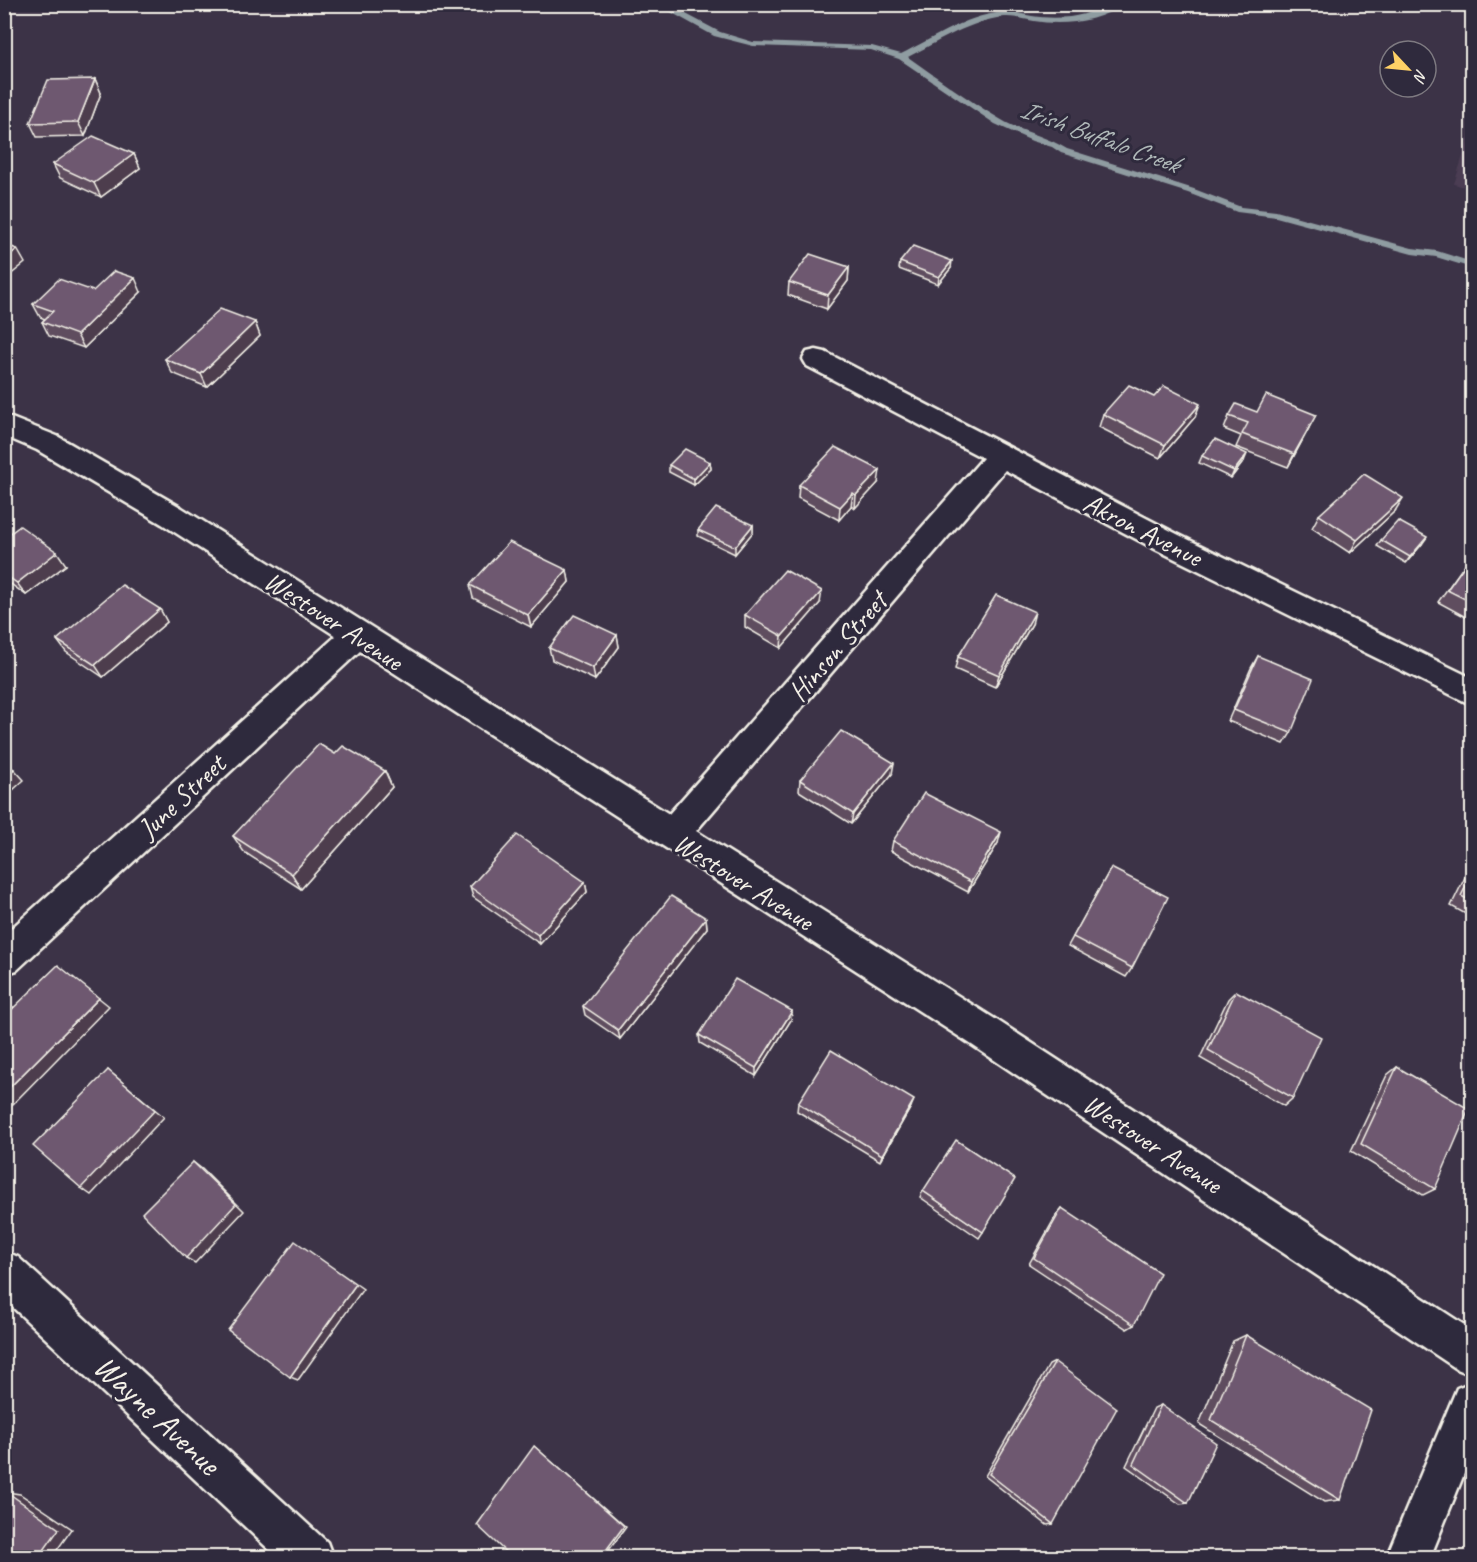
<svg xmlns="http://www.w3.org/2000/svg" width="1477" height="1562" font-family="Caveat,sans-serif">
	<rect width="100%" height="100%" fill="#3c3347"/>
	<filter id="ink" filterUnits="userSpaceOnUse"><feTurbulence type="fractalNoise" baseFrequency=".0167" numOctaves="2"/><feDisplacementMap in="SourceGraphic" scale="12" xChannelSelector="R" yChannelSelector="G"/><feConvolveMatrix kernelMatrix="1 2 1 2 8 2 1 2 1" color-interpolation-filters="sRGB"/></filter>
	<g filter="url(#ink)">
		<path fill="#4b3e53" d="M 1472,128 L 1472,189 L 1454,184 Z"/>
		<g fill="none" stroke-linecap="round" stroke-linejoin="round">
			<path fill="#8f9ca1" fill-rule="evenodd" d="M 656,4 L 667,4 L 720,32 L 753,42 L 872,46 L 901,54 C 934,38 971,12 1009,12 C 1017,12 1025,15 1032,16 C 1044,18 1057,18 1070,17 C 1088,15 1105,4 1124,4 C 1099,22 1063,26 1034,21 C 1021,19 1011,15 997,18 C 965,24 936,43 908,57 C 938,78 968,100 1000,119 C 1021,132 1047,136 1067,149 L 1194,189 L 1241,207 L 1276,211 L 1412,248 L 1437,251 L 1472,262 L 1472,268 L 1436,257 L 1412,254 L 1276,217 L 1237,212 L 1188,193 L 1061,153 L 1052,147 L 1032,141 L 995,124 L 899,59 L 871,50 L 753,46 L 714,36 Z"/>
			<g stroke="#f4f1e8" stroke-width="5">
				<g id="minor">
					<path d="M 816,350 L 825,352 L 1177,534 L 1472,678 L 1472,705 L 1157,550 L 1005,470 L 696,831 L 995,1019 L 1472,1330 L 1472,1375 L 1457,1369 L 969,1043 L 360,651 L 17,970 L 4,974 L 4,935 L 336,636 L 162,524 L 37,450 L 4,436 L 4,415 L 57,436 L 182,508 L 669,814 L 983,458 L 807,366 L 803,359 L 807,352 Z"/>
					<path d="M 4,1251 L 18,1257 L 327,1542 L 333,1558 L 278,1558 L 4,1299 Z"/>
					<path d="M 1472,1382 L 1472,1454 L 1430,1558 L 1386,1558 L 1457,1388 Z"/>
				</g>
			</g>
			<use href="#minor" fill="#2f2a3d" fill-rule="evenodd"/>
		</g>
		<g fill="#5f4d5f" stroke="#f4f1e8" stroke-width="1.5">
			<path d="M 95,79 L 101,93 L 85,136 L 37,137 L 30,123 Z"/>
			<path d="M 134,154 L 140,168 L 101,197 L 60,178 L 53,164 Z"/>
			<path d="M 900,262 L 951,268 L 938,284 L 899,269 Z"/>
			<path d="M 849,267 L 848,281 L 827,309 L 788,295 L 789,282 Z"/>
			<path d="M 93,291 L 141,292 L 84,348 L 49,336 L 42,322 L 45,319 L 40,317 L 33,304 Z"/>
			<path d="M 255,322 L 260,336 L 207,387 L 172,373 L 165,359 Z"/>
			<path d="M 1257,412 L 1309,428 L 1288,467 L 1236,447 L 1241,436 L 1224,429 L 1229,416 Z"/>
			<path d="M 1103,414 L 1195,417 L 1160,458 L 1099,427 Z"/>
			<path d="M 1202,456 L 1244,461 L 1231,478 L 1199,463 Z"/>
			<path d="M 710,462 L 711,469 L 694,485 L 669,472 L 669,465 Z"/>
			<path d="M 878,483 L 855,508 L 851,506 L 839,520 L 798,498 L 799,485 Z"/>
			<path d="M 1395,511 L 1350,553 L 1312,528 L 1319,515 Z"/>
			<path d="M 753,525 L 753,532 L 735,554 L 698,536 L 698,530 Z"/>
			<path d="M 4,538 L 66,565 L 26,595 L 4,579 Z"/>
			<path d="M 1381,540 L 1422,544 L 1406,563 L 1377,546 Z"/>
			<path d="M 1471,556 L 1473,557 L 1473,621 L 1438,602 Z"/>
			<path d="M 567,570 L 569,582 L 531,627 L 473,598 L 470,585 Z"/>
			<path d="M 820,603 L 781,648 L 745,627 L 745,615 Z"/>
			<path d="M 160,609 L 167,622 L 103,677 L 66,652 L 57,640 Z"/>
			<path d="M 1032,624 L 995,687 L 955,669 L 958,657 Z"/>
			<path d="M 617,635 L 619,647 L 595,680 L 552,660 L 549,648 Z"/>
			<path d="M 1258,656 L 1291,733 L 1284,744 L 1228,721 L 1251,668 Z"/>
			<path d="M 335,754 L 385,771 L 392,787 L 301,889 L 244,852 L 233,836 Z"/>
			<path d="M 892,774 L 851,824 L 799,791 L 800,780 Z"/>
			<path d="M 893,841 L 998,843 L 968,892 L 891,851 Z"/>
			<path d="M 1473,861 L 1473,918 L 1451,906 Z"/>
			<path d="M 1111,868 L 1132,968 L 1126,977 L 1068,946 Z"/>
			<path d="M 585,882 L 587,892 L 540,944 L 473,897 L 470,887 Z"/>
			<path d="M 706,918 L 707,928 L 620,1039 L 585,1015 L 583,1006 Z"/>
			<path d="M 1236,991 L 1293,1098 L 1284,1106 L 1200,1058 L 1228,999 Z"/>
			<path d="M 792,1011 L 791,1020 L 756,1076 L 700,1043 L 699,1035 Z"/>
			<path d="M 1397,1067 L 1435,1189 L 1423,1195 L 1351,1151 L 1387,1075 Z"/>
			<path d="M 798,1103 L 911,1107 L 880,1161 L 797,1111 Z"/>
			<path d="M 923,1191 L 983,1232 L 979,1238 L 920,1197 Z"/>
			<path d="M 1062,1208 L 1134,1325 L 1127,1329 L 1029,1264 L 1057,1214 Z"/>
			<path d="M 1246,1335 L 1340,1500 L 1324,1502 L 1199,1424 L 1233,1341 Z"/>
			<path d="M 1055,1362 L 1053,1524 L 1047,1525 L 985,1476 L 1049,1365 Z"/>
			<path d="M 1161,1405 L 1188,1503 L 1180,1504 L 1126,1466 L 1154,1408 Z"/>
		</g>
		<g fill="#4d3e4e" stroke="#f4f1e8" stroke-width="1.5">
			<path d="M 95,79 L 101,93 L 85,136 L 78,122 Z"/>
			<path d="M 134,154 L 140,168 L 101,197 L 94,183 Z"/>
			<path d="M 17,249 L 25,263 L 4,280 L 4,260 Z"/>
			<path d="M 952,261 L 951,268 L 938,284 L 939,277 Z"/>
			<path d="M 849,267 L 848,281 L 827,309 L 828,295 Z"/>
			<path d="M 135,278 L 141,292 L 84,348 L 77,335 Z"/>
			<path d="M 255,322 L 260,336 L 207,387 L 201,374 Z"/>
			<path d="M 1200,404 L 1195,417 L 1160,458 L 1165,445 Z"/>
			<path d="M 1316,415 L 1288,467 L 1294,454 Z"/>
			<path d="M 1247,454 L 1244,461 L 1231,478 L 1234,471 Z"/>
			<path d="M 710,462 L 711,469 L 694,485 L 694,479 Z"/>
			<path d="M 880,470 L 878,483 L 855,508 L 856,495 Z"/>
			<path d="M 853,493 L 851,506 L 839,520 L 840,507 Z"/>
			<path d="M 1403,498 L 1395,511 L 1350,553 L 1357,540 Z"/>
			<path d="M 753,525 L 753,532 L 735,554 L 735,547 Z"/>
			<path d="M 1427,537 L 1422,544 L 1406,563 L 1410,557 Z"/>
			<path d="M 57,552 L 66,565 L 26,595 L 17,583 Z"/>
			<path d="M 567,570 L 569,582 L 531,627 L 528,615 Z"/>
			<path d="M 822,591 L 820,603 L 781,648 L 782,636 Z"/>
			<path d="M 160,609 L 167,622 L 103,677 L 95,665 Z"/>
			<path d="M 1035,612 L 1032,624 L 995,687 L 999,675 Z"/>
			<path d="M 617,635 L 619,647 L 595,680 L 593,668 Z"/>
			<path d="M 894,763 L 892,774 L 851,824 L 853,814 Z"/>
			<path d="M 14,769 L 24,780 L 4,798 L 4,778 Z"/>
			<path d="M 385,771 L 392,787 L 301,889 L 292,874 Z"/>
			<path d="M 1001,832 L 998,843 L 968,892 L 971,882 Z"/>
			<path d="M 585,882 L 587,892 L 540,944 L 538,935 Z"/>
			<path d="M 706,918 L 707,928 L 620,1039 L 618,1030 Z"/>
			<path d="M 99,998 L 109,1006 L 10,1107 L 4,1104 L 4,1093 Z"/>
			<path d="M 792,1011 L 791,1020 L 756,1076 L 756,1068 Z"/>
			<path d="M 108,1070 L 164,1117 L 91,1195 L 81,1188 Z"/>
			<path d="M 914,1100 L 911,1107 L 880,1161 L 882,1155 Z"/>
			<path d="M 193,1162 L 202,1169 L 244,1211 L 195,1263 L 186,1258 Z"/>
			<path d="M 356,1284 L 363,1289 L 298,1380 L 290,1377 Z"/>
			<path d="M 534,1446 L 626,1527 L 604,1557 L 601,1557 Z"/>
			<path d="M 7,1492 L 20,1494 L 72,1529 L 52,1557 L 39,1557 Z"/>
		</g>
		<g fill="#6e596f" stroke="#f4f1e8" stroke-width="1.5">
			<path d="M 95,79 L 78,122 L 30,123 L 48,80 Z"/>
			<path d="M 93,136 L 134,154 L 94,183 L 53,164 Z"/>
			<path d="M 4,244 L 17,249 L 4,260 Z"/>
			<path d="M 913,246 L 952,261 L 939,277 L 900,262 Z"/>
			<path d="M 810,254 L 849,267 L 828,295 L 789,282 Z"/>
			<path d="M 114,271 L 135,278 L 77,335 L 42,322 L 53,311 L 33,304 L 59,279 L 93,291 Z"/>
			<path d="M 220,309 L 255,322 L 201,374 L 165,359 Z"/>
			<path d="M 1129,385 L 1154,397 L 1164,386 L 1200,404 L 1165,445 L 1103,414 Z"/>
			<path d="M 1266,395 L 1316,415 L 1294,454 L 1242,434 L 1248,423 L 1229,416 L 1236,404 L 1257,412 Z"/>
			<path d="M 1215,439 L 1247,454 L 1234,471 L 1202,456 Z"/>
			<path d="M 835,447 L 880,470 L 856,495 L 853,493 L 840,507 L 799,485 Z"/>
			<path d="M 685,449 L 710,462 L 694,479 L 669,465 Z"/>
			<path d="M 1364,474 L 1403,498 L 1357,540 L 1319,515 Z"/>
			<path d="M 716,508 L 753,525 L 735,547 L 698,530 Z"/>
			<path d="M 1398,521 L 1427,537 L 1410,557 L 1381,540 Z"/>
			<path d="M 20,526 L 57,552 L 17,583 L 4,574 L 4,538 Z"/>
			<path d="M 509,542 L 567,570 L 528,615 L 470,585 Z"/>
			<path d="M 1471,556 L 1473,557 L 1473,603 L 1447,590 Z"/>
			<path d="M 785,570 L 822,591 L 782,636 L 745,615 Z"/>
			<path d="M 122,585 L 160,609 L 95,665 L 57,640 Z"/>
			<path d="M 996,595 L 1035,612 L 999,675 L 958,657 Z"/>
			<path d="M 574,615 L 617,635 L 593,668 L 549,648 Z"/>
			<path d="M 1258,656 L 1313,679 L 1291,733 L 1234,710 Z"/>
			<path d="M 841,731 L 894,763 L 853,814 L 800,780 Z"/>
			<path d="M 319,744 L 335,754 L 343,746 L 385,771 L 292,874 L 233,836 Z"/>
			<path d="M 4,763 L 14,769 L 4,778 Z"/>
			<path d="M 924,793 L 1001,832 L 971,882 L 893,841 Z"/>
			<path d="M 517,835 L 585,882 L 538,935 L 470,887 Z"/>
			<path d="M 1111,868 L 1168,897 L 1132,968 L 1073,937 Z"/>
			<path d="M 1473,872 L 1473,902 L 1461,896 Z"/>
			<path d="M 671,896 L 706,918 L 618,1030 L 583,1006 Z"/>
			<path d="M 58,965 L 99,998 L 4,1093 L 4,1017 Z"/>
			<path d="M 735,979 L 792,1011 L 756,1068 L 699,1035 Z"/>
			<path d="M 1236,991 L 1321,1037 L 1293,1098 L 1208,1050 Z"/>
			<path d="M 831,1050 L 914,1100 L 882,1155 L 798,1103 Z"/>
			<path d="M 1397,1067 L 1469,1109 L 1435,1189 L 1361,1144 Z"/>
			<path d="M 108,1070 L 155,1110 L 81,1188 L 33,1146 Z"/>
			<path d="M 956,1140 L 1015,1179 L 983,1232 L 923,1191 Z"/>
			<path d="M 193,1162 L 236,1204 L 186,1258 L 142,1213 Z"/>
			<path d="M 1062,1208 L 1160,1273 L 1134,1325 L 1034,1258 Z"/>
			<path d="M 295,1241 L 356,1284 L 290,1377 L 228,1330 Z"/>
			<path d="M 1246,1335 L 1371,1410 L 1340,1500 L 1211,1420 Z"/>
			<path d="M 1055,1362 L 1117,1408 L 1053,1524 L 989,1474 Z"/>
			<path d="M 1161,1405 L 1216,1443 L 1188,1503 L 1133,1464 Z"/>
			<path d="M 534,1446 L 624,1526 L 601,1557 L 511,1557 L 477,1525 Z"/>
			<path d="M 7,1492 L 59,1529 L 39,1557 L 4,1557 L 4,1496 Z"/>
		</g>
	</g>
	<g text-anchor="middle" stroke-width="6" stroke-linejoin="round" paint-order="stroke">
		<g font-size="26" font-style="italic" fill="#b0b9b9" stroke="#2f2a3d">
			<text transform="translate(1100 136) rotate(20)" y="9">Irish Buffalo Creek</text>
		</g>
		<g font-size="28" fill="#f4f1e8" stroke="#2f2a3d">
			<text transform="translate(1143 529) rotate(27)" y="10">Akron Avenue</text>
			<text transform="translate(334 620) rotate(33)" y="10">Westover Avenue</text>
			<text transform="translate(837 646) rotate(-49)" y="10">Hinson Street</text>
			<text transform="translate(181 796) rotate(-43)" y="10">June Street</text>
			<text transform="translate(744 881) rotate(32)" y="10">Westover Avenue</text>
			<text transform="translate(1153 1143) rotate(33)" y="10">Westover Avenue</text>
		</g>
		<g font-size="33" fill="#f4f1e8" stroke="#2f2a3d">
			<text transform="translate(158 1414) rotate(43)" y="12">Wayne Avenue</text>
		</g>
	</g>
	<rect width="1477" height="1562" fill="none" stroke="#2f2a3d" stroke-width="24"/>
	<rect x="12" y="12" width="1453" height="1538" fill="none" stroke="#f4f1e8" stroke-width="2" filter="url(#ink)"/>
	<g transform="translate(1408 69) rotate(116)"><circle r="28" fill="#2f2a3d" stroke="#7e7a81" stroke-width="1.5"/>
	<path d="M0-4.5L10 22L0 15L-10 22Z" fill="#ffd166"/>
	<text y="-9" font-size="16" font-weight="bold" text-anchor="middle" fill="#f4f1e8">N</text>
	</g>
</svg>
